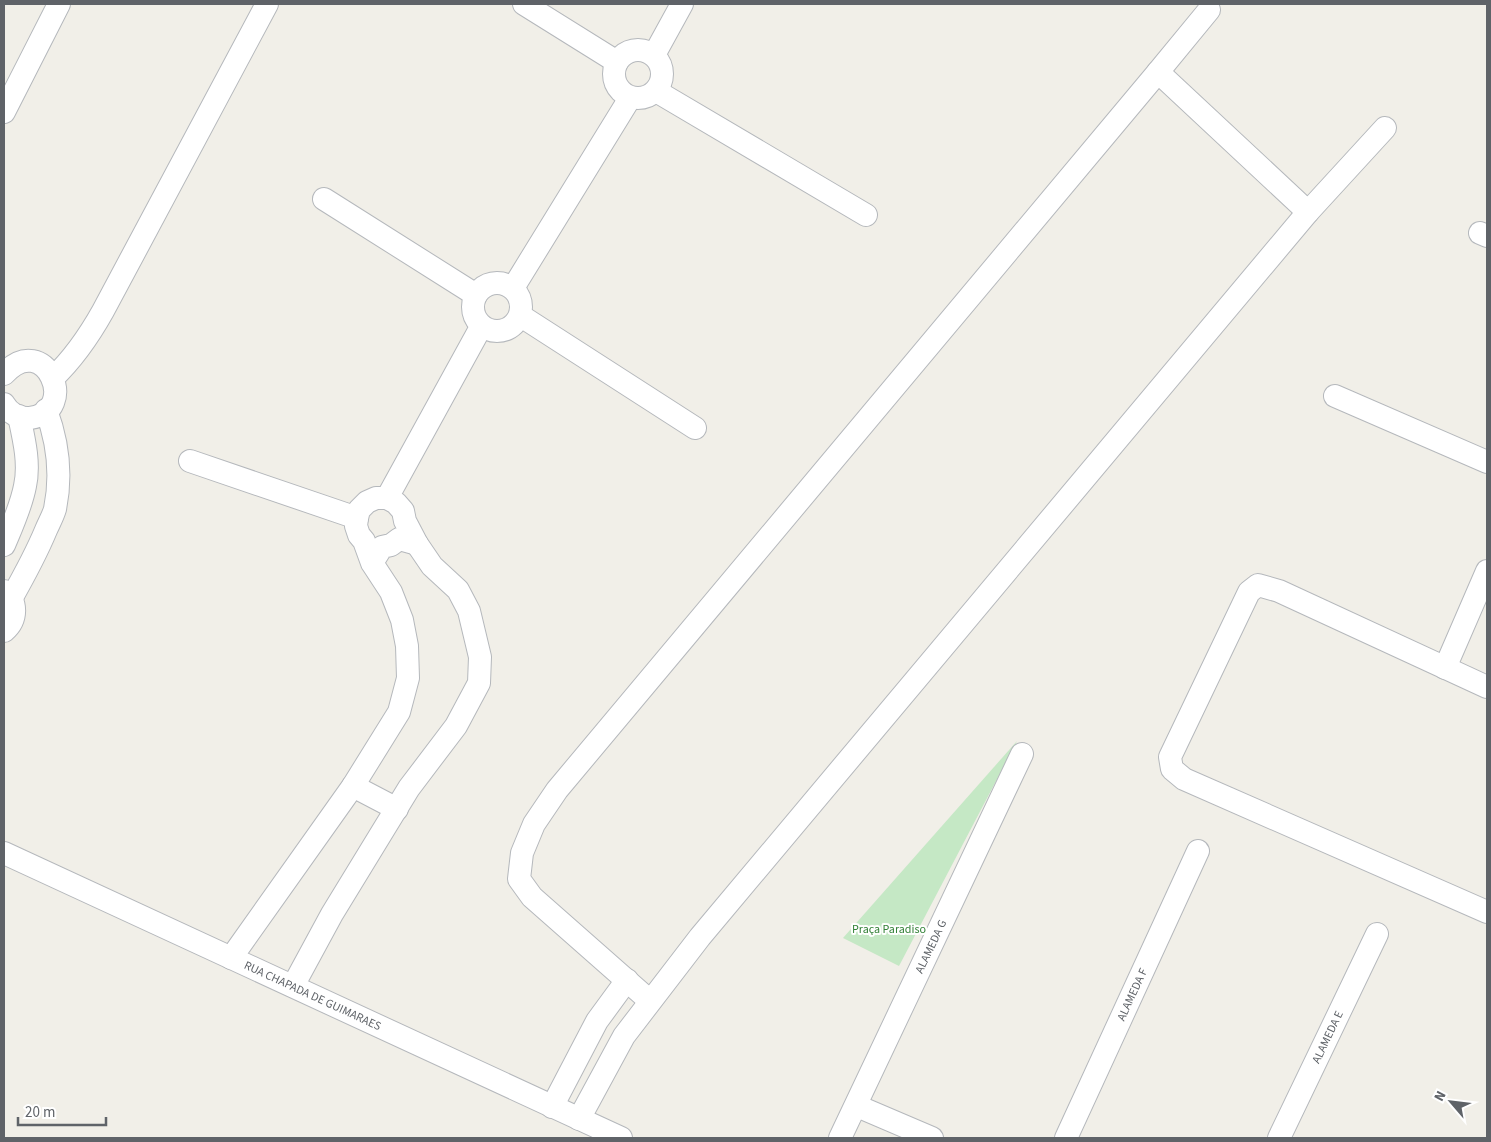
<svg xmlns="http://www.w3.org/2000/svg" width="1491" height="1142" font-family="'Source Sans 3',sans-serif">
	<rect width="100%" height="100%" fill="#f1efe8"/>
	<path fill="#c5e8c5" d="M 1017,741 L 899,966 L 843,938 Z"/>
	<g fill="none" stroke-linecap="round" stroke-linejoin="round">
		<g stroke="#b5b8bc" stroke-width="24">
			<g id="street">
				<path d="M 524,4 L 617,62"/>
				<circle cx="638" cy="74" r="24"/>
				<path d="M 654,55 L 682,4"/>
				<path d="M 1158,72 L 1308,212"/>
				<path d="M 656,91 L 866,215"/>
				<path d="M 4,112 L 59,4"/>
				<path d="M 324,199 L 476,295"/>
				<path d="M 1480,233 L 1487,236"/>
				<circle cx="497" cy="307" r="24"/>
				<path d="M 513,288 L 630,98"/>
				<path d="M 521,316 L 695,428"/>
				<path d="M 4,374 C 45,329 81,412 30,418 C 19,419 9,413 4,404"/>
				<path d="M 53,378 C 74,358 89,336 103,311 L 267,4"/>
				<path d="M 1335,396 L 1487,462"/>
				<path d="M 190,461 L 357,518"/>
				<path d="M 387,498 L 481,327"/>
				<path d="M 4,545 C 12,526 21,507 25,486 C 30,464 24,439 19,416"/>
				<path d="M 4,591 C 18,602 17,620 4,631"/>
				<path d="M 11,599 C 24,576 36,554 46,530 C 49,523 53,516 55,509 C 62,475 58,442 46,410"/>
				<path d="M 1445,668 L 1487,571"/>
				<path d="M 1487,687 L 1279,591 L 1258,585 L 1249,592 L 1170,757 L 1172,769 L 1184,779 L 1487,912"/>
				<path d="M 353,786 L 397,809"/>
				<path id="s1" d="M 4,853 L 621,1138"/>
				<path d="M 231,958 L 353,786 L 399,712 L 408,678 L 407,646 L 402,620 L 391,592 L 372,563 L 364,541 L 359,535 L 356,526 L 357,518 L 359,510 L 367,502 L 376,498 L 387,498 L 396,503 L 403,511 L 405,521 L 417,544 L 399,539 L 391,545 L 382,547 L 372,563"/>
				<path d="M 293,986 L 332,914 L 409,788 L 456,726 L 479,683 L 480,657 L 469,611 L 458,590 L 432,566 L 417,544"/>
				<path d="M 650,1001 L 532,897 L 519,879 L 522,853 L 534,824 L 557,790 L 1158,72 L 1209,10"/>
				<path d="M 857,1106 L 932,1138"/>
				<path d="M 552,1107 L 597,1021 L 627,980"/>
				<path d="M 579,1119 L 624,1036 L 700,937 L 1308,212 L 1385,128"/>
				<path id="s2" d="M 840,1138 L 1022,754"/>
				<path id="s3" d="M 1066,1138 L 1198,851"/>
				<path id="s4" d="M 1279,1138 L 1377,934"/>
			</g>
		</g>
		<use href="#street" stroke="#fff" stroke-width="22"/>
	</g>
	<g text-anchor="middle" stroke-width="4" stroke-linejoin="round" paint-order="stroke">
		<g font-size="12" fill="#348238" stroke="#fff">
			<text x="889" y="933">Praça Paradiso</text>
		</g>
		<g font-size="12" fill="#5f6368" stroke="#fff">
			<text dy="4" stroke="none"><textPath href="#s2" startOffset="212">ALAMEDA G</textPath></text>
			<text dy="4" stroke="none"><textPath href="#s1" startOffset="340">RUA CHAPADA DE GUIMARAES</textPath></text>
			<text dy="4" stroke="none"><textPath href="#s3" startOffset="158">ALAMEDA F</textPath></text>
			<text dy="4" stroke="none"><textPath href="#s4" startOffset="112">ALAMEDA E</textPath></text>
		</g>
	</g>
	<rect width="1491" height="1142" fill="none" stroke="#5f6368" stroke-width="10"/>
	<g transform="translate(1451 1102) rotate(298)" stroke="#ffffff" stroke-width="4" paint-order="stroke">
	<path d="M0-4L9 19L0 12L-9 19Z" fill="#5f6368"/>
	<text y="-8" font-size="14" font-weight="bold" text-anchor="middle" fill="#5f6368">N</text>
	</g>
	<path d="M18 1117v8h88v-8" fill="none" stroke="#5f6368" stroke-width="2.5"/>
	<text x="25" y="1117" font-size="15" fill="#5f6368" stroke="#ffffff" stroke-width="4" paint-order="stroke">20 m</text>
</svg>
